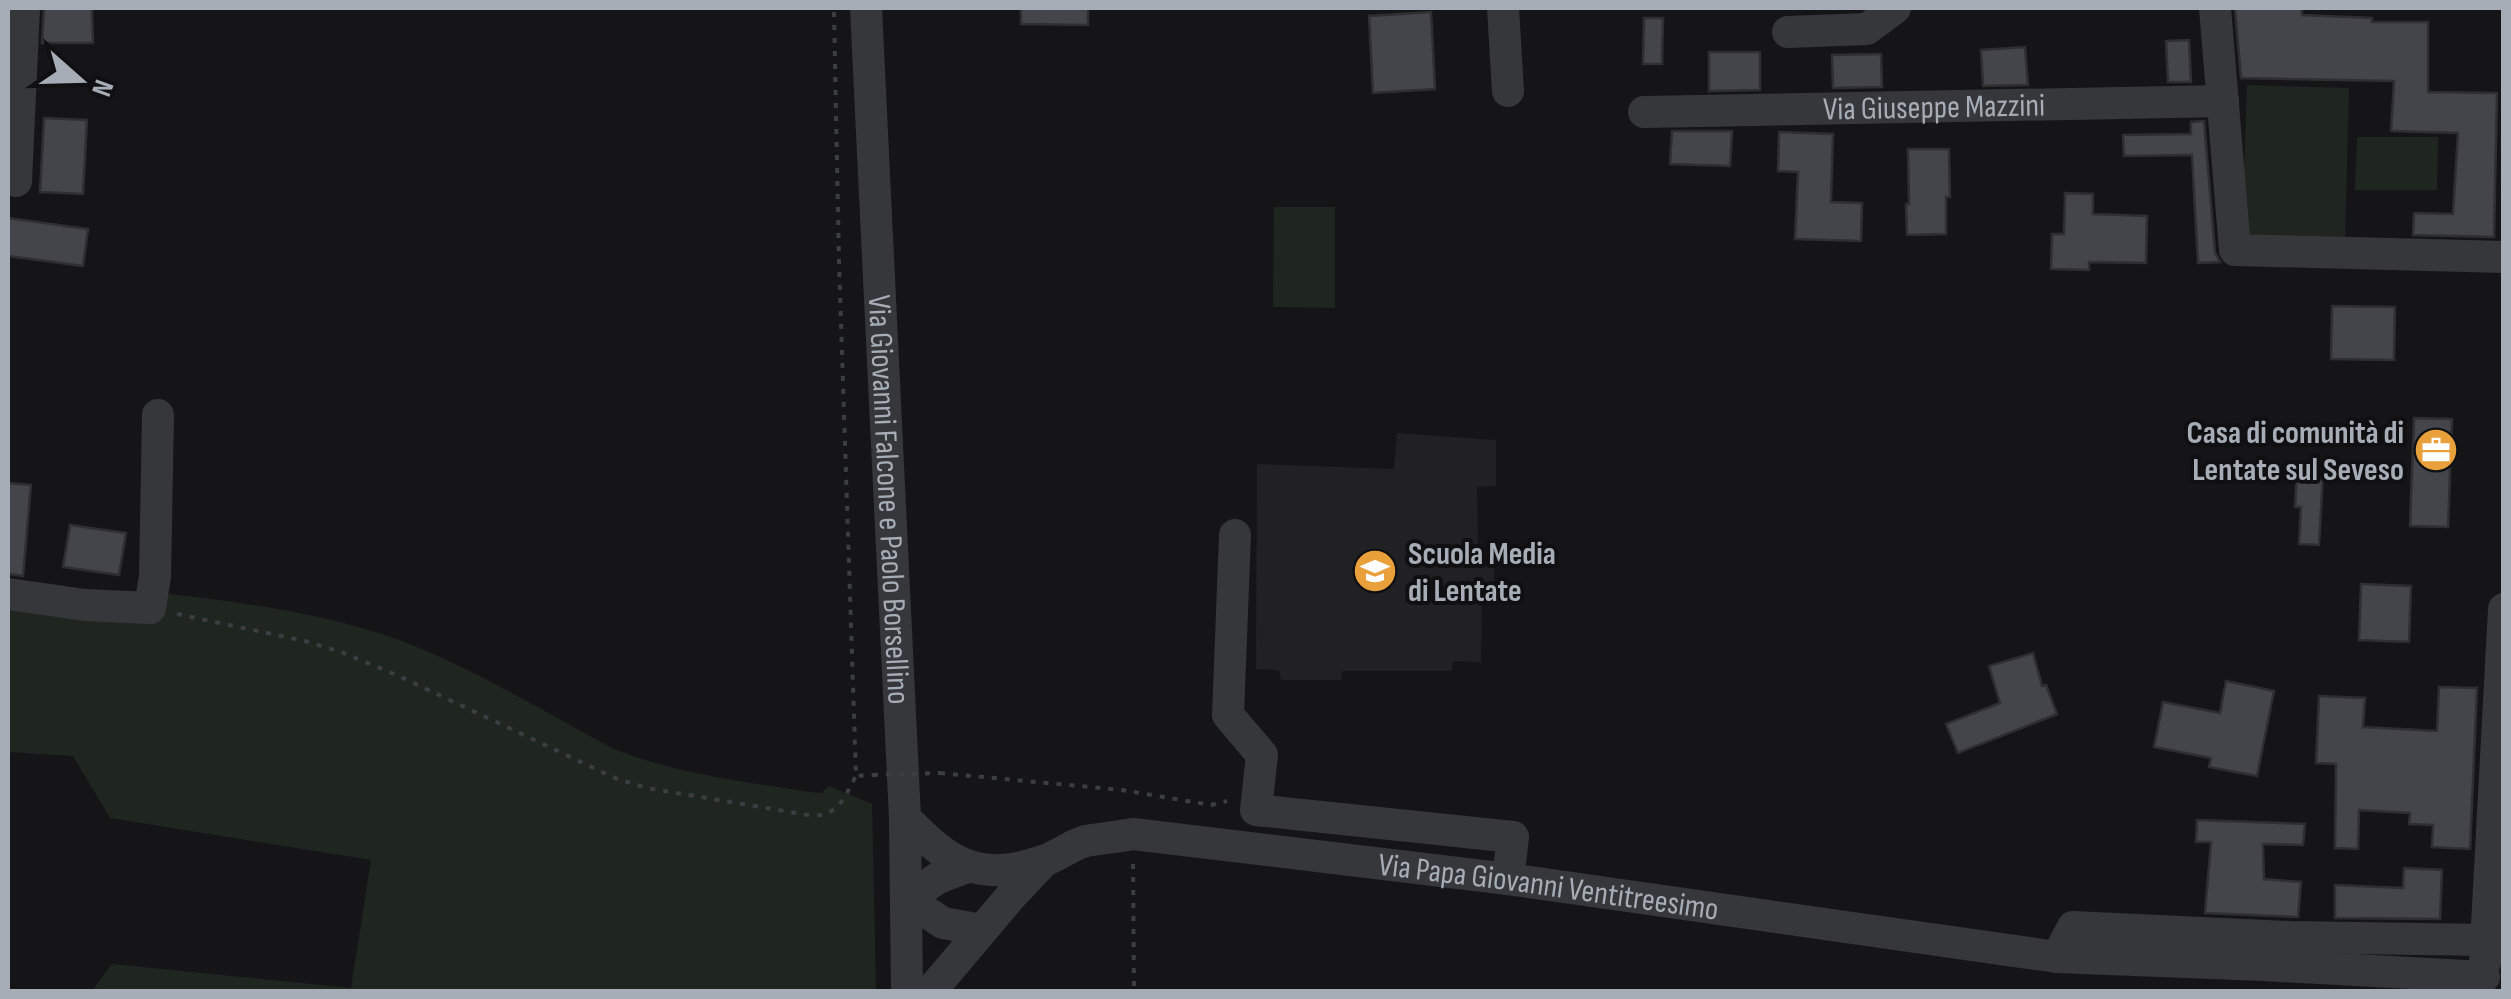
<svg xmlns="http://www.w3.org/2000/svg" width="2511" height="999" font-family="'Sofia Sans Condensed',sans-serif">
	<rect width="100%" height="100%" fill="#151517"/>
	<path fill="#212124" d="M 1397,433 L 1496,440 L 1496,486 L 1477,487 L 1478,551 L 1494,553 L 1494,589 L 1482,589 L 1481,662 L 1453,661 L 1452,671 L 1342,671 L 1341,680 L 1281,680 L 1279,670 L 1256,669 L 1257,464 L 1394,469 Z"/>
	<g fill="#1f2620">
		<path d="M 2247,85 L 2349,88 L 2345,237 L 2242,234 Z"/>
		<path d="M 2357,137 L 2438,137 L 2437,190 L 2355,190 Z"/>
		<path d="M 1274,207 L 1335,207 L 1335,308 L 1273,307 Z"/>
		<path d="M 161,593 C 249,603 340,615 422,649 C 488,677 550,715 612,748 C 674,774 743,781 809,792 L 821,793 L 829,786 L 872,804 L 876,991 L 92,991 L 112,964 L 351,988 L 371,860 L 110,818 L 73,756 L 8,752 L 8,605 Z"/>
	</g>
	<g fill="#44454a" stroke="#2f2f32" stroke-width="2.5">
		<path d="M 44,8 L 92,8 L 93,43 L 42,43 Z"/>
		<path d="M 1021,8 L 1088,8 L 1088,25 L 1021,24 Z"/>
		<path d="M 2235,8 L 2302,8 L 2302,15 L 2372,18 L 2372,22 L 2428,22 L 2428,92 L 2497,93 L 2494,237 L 2413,235 L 2414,213 L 2453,214 L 2458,133 L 2391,131 L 2394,81 L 2241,78 Z"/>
		<path d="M 1431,12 L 1435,89 L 1373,93 L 1369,16 Z"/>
		<path d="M 1644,18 L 1663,18 L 1662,64 L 1643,64 Z"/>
		<path d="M 2189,40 L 2191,82 L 2168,82 L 2166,41 Z"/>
		<path d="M 2025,47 L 2028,85 L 1983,86 L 1981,50 Z"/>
		<path d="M 1709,52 L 1760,52 L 1760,90 L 1709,91 Z"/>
		<path d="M 1881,54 L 1882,87 L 1833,88 L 1832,55 Z"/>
		<path d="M 44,118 L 87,120 L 83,194 L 40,192 Z"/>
		<path d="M 2204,121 L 2215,252 L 2220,262 L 2198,263 L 2192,155 L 2124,156 L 2123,135 L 2191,134 L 2191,122 Z"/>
		<path d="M 1672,131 L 1732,131 L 1730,166 L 1670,164 Z"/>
		<path d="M 1779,132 L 1833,134 L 1831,202 L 1862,203 L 1861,241 L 1795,239 L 1798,172 L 1778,171 Z"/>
		<path d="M 1908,149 L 1949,149 L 1950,197 L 1946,197 L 1946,234 L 1907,235 L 1906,204 L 1909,204 Z"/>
		<path d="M 2065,193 L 2093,194 L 2093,214 L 2147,216 L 2146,263 L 2089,262 L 2089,270 L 2051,269 L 2052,234 L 2064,234 Z"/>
		<path d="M 8,218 L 88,229 L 83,266 L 8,256 Z"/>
		<path d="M 2332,306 L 2395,307 L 2394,360 L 2331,359 Z"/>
		<path d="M 2414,418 L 2452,419 L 2448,527 L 2410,526 Z"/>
		<path d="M 2297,472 L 2323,474 L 2319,545 L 2299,544 L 2301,507 L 2295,507 Z"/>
		<path d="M 8,483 L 31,485 L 23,576 L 8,574 Z"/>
		<path d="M 70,525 L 126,533 L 119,575 L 63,567 Z"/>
		<path d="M 2361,584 L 2411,586 L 2409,642 L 2359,640 Z"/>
		<path d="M 2033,653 L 2042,686 L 2046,685 L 2057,714 L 1958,753 L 1946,724 L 2000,703 L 1989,666 Z"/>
		<path d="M 2226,681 L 2274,691 L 2257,776 L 2209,767 L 2211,758 L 2154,747 L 2163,702 L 2220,713 Z"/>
		<path d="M 2439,687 L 2477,688 L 2470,849 L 2432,847 L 2433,825 L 2409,824 L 2410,813 L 2359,810 L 2358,849 L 2335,848 L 2336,764 L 2316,763 L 2319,696 L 2365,698 L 2363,727 L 2437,731 Z"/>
		<path d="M 2197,820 L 2305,824 L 2303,845 L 2263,844 L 2264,879 L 2301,882 L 2298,917 L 2205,913 L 2211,842 L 2196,842 Z"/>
		<path d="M 2404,868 L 2442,870 L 2440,919 L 2335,918 L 2335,885 L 2403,888 Z"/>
	</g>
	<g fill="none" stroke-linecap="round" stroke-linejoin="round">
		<g stroke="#3c3e42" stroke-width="4" stroke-dasharray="5 8" stroke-linecap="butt">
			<path d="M 834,12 L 839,262 L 856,776 L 873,775"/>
			<path d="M 177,614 L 305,641 L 341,652 L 401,677 L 617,779 L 647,788 L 814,816 C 841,813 844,797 856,776"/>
			<path d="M 940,773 L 1122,790 L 1211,805 L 1227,801"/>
			<path d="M 1133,864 L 1134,992"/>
		</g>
		<g stroke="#36373b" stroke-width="32">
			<path id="s1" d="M 866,8 L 905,818 L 907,992"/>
			<path d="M 1503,8 L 1508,91"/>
			<path d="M 2215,8 L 2235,250 L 2504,257"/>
			<path d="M 1788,32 L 1867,29 L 1895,8"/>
			<path id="s2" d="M 1644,112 L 2223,101"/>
			<path d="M 16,181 L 24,8"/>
			<path d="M 1235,535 L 1228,715 L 1262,755 L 1256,810 L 1513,837 L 1508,879"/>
			<path d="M 8,594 L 85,605 L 150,608 L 155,576 L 158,415"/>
			<path id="s3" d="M 905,818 C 950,864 978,883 1043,861 C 1058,856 1071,845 1086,841 C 1102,838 1118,837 1133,834 L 1508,879 L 2057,957 L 2263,965 L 2484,977"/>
			<path d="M 907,899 L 943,923 L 982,930"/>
			<path d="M 907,899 L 938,878 L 967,867"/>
			<path d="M 2057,957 L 2073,927 L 2289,937 L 2487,940"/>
			<path d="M 2485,962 L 2504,609"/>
			<path d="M 930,992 L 1011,896 L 1044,861"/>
		</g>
		<path stroke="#3c3e42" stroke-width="4" stroke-dasharray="5 8" stroke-linecap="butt" d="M 873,775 L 940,773"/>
	</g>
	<defs>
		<g id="office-disc" transform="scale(2.25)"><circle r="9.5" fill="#e99f3a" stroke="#101012"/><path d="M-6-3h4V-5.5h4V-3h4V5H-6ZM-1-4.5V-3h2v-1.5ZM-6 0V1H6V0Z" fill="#fff"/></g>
		<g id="school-disc" transform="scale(2.25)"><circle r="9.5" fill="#e99f3a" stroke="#101012"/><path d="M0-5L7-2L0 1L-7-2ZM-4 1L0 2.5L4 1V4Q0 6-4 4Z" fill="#fff"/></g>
	</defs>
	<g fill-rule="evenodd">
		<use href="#office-disc" x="2436" y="450"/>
		<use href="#school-disc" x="1375" y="571"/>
	</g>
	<g text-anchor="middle" stroke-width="8" stroke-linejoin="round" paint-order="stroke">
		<g font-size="32" fill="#a7adb6" stroke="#101012">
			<text dy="11" stroke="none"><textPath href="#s2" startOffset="290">Via Giuseppe Mazzini</textPath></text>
			<text dy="11" stroke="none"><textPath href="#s1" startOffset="492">Via Giovanni Falcone e Paolo Borsellino</textPath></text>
			<text dy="11" stroke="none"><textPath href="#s3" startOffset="670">Via Papa Giovanni Ventitreesimo</textPath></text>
		</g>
		<g font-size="32" font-weight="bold" fill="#a7adb6" stroke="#101012" text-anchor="end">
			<text x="2404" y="443">Casa di comunità di<tspan x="2404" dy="37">Lentate sul Seveso</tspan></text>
			<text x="1408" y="564" text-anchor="start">Scuola Media<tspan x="1408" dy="37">di Lentate</tspan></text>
		</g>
	</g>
	<rect width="2511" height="999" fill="none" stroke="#a7adb6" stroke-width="20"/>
	<g transform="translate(80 80) rotate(110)" stroke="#101012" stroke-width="8" paint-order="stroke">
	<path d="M0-8L18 38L0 25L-18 38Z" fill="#a7adb6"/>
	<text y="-15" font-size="28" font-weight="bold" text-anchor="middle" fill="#a7adb6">N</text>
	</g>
</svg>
